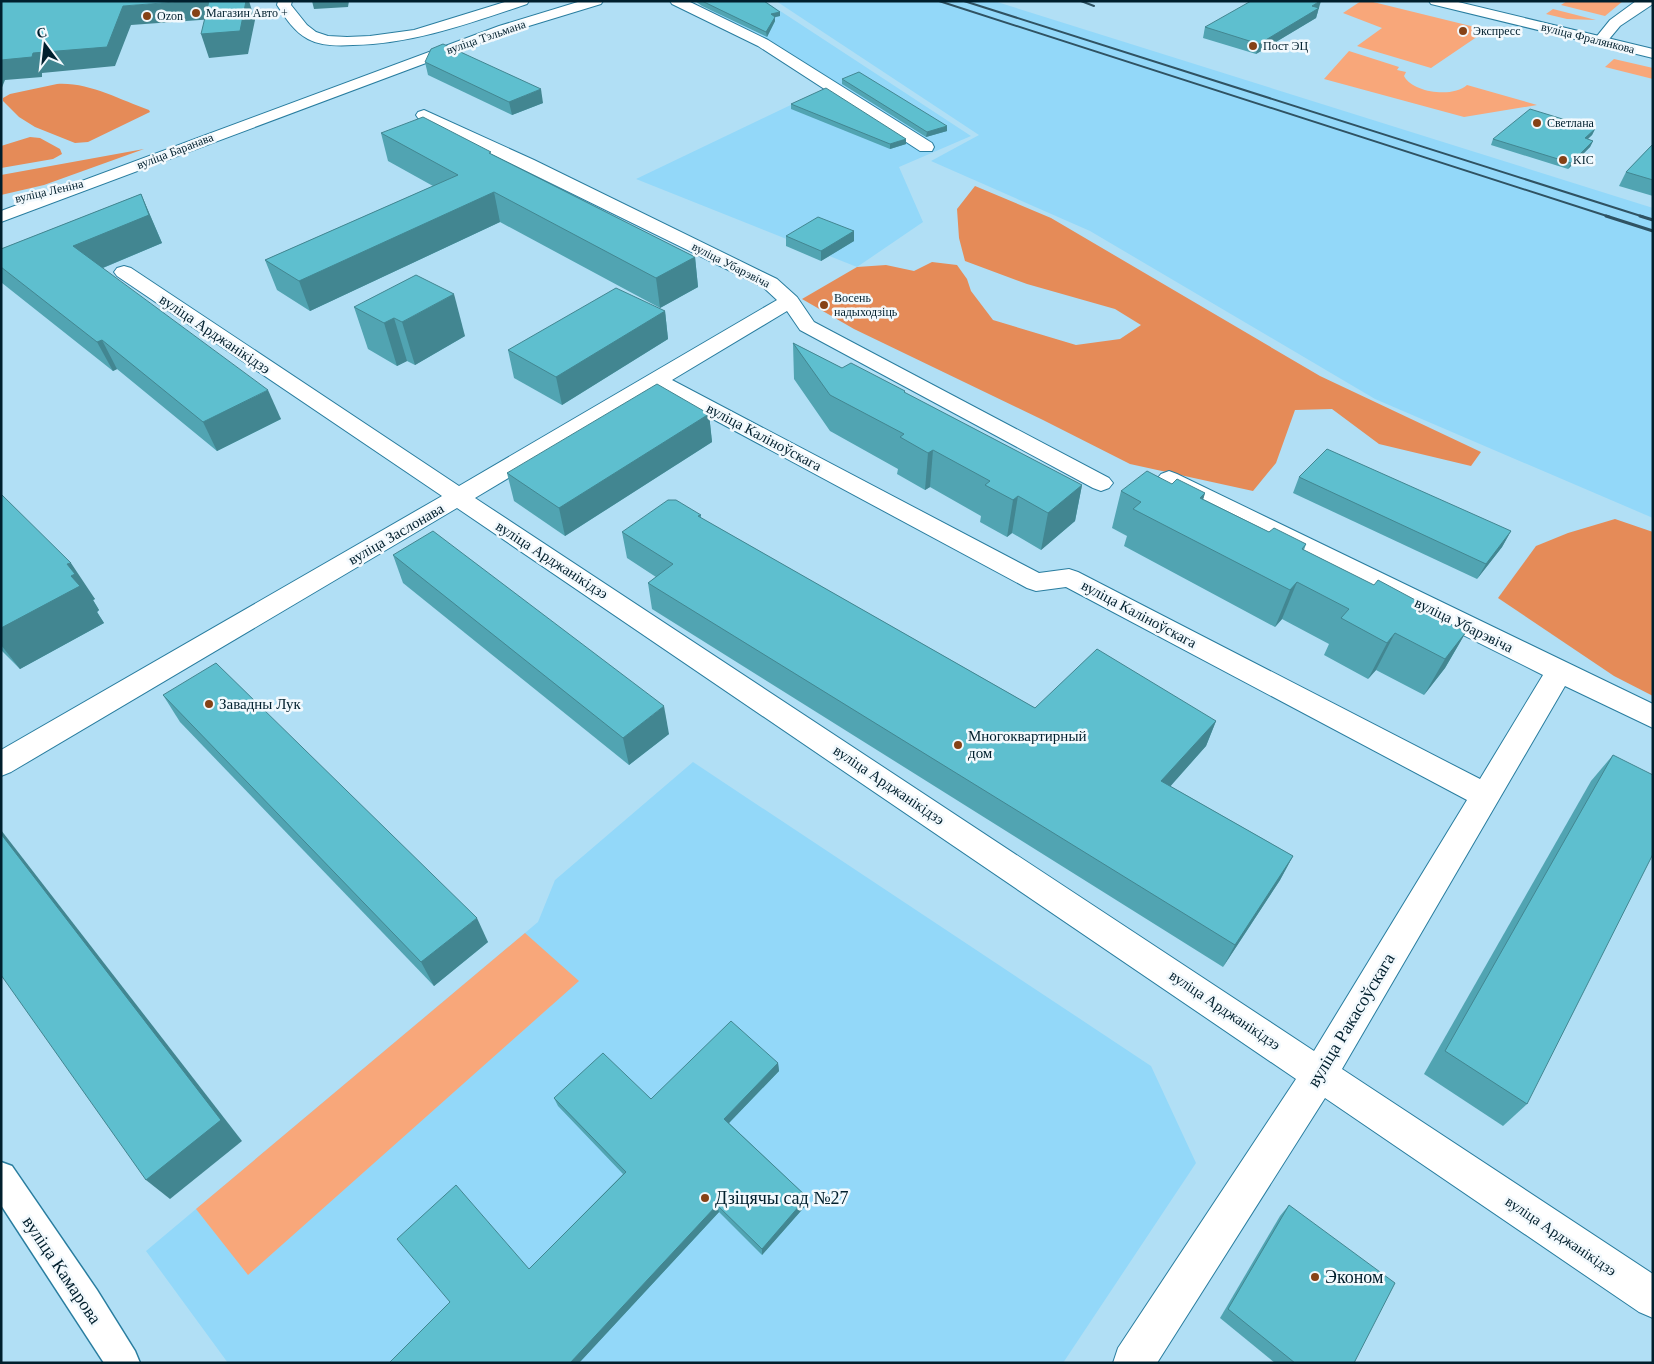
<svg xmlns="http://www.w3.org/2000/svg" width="1654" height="1364" font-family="Georgia,serif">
	<rect width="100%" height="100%" fill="#b1dff5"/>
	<g fill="#93d8f9">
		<path d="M 740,1 L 765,1 L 971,136 L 899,167 L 923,222 L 857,267 L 636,179 L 822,90 L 838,87 L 709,10 L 739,4 Z"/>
		<path d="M 776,1 L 994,1 L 1653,208 L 1653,518 L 1375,399 L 1090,231 L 931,161 L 979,135 Z"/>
		<path d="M 693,762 L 1151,1066 L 1196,1163 L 1063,1363 L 228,1363 L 146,1251 L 538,922 L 555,880 Z"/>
	</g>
	<g fill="#f8a77a">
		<path d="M 1361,1 L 1369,1 L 1487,30 L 1431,68 L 1357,46 L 1382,28 L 1343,13 Z"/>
		<path d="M 1567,1 L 1623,1 L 1605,16 L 1561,5 Z"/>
		<path d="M 1553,9 L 1596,20 L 1567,19 L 1546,14 Z"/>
		<path d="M 1349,51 L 1399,67 L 1397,70 L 1406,72 L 1404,76 C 1413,93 1453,98 1467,85 L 1537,105 L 1464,117 L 1324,79 Z"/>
		<path d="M 1614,59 L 1653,68 L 1653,79 L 1605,67 Z"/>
		<path d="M 525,933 L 579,981 L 248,1275 L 196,1209 Z"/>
	</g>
	<g fill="#e58b58">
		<path d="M 57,84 C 89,82 120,100 149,110 L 150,112 L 88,142 L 75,143 L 35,127 L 19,117 L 3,101 L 3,98 L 10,94 Z"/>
		<path d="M 30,137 L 40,138 L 60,149 L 62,154 L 53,159 L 1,168 L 1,146 Z"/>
		<path d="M 144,149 L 44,185 L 1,195 L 1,175 Z"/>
		<path d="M 975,186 L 1051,218 L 1320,376 L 1481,452 L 1471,466 L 1379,444 L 1332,409 L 1295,410 L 1276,463 L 1253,491 L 1130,464 L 1043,420 L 854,329 L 802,299 L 857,267 L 886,265 L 914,271 L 932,262 L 957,265 L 967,279 L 971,291 L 993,320 L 1076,345 L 1120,339 L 1141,325 L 1115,309 L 1027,284 L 965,261 L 959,238 L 957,209 Z"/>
		<path d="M 1615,519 L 1653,532 L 1653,696 L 1614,676 L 1498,598 L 1536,546 L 1568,533 Z"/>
	</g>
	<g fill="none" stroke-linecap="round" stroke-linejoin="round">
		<g stroke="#297d9f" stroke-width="3">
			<path id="pedestrian" d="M 1,1162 L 12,1166 L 97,1290 L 135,1351 L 140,1363 L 104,1363 L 1,1205 Z"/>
		</g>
		<g stroke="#297d9f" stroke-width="2">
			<g id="minor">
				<path d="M 278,1 L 292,1 L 291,5 L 307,25 L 316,32 L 328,36 L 347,37 L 370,36 L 414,30 L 508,1 L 529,1 L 527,4 C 470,23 413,44 353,45 C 338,46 321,46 308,39 C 294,32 285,17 277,5 Z"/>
				<path d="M 670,1 L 688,1 L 768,40 L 932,143 L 934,147 L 932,151 L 920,151 L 758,46 L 672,4 Z"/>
				<path d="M 1636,1 L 1653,1 L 1653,4 L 1620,26 L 1605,44 L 1595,44 L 1593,41 L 1610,20 Z"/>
				<path d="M 424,110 L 534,160 L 777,279 L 797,297 L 814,322 L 1109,478 L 1113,483 L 1109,488 L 1101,491 L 1093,488 L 800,330 L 787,311 L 672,380 L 1039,573 L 1069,569 L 1078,572 L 1480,779 L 1543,675 L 1161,484 L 1157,479 L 1161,474 L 1169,471 L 1177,474 L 1653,704 L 1653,728 L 1565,686 L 1342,1069 L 1653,1274 L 1653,1318 L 1639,1312 L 1325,1098 L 1157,1363 L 1113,1363 L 1118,1348 L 1296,1079 L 457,508 L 11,772 L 1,776 L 1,750 L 442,496 L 117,276 L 114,272 L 117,268 L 124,266 L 131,268 L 459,486 L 777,300 L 763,287 L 418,118 L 416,115 L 418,112 ZM 657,389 L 1027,588 L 1036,591 L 1066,587 L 1467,800 L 1314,1051 L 475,498 Z"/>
			</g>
		</g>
		<g stroke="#297d9f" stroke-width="2">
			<path id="tertiary" d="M 1429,1 L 1454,1 L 1653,49 L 1653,58 L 1431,4 Z"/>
		</g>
		<g stroke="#297d9f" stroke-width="2">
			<path id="secondary" d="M 581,1 L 603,1 L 601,4 L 509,32 L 1,222 L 1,211 L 499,26 Z"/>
		</g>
		<use href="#pedestrian" fill="#fff" fill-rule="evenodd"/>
		<use href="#minor" fill="#fff" fill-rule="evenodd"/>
		<use href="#tertiary" fill="#fff" fill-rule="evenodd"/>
		<use href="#secondary" fill="#fff" fill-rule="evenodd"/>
		<g stroke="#2f5262" stroke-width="2">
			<path d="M 939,1 L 1610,217"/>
			<path d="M 964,1 L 1644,217"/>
			<path d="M 1081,1 L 1094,6"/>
		</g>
		<g stroke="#2f5262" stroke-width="3">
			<path d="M 1606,216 L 1653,231"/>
			<path d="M 1640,216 L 1653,220"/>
		</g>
	</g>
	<g fill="#51a4b2">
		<path d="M 695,1 L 764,1 L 780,12 L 780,16 L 775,17 L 775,21 L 767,37 L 702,6 Z"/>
		<path d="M 1318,11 L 1316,18 L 1256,54 L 1203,38 L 1205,27 Z"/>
		<path d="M 425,62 L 543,103 L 512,115 L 428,75 Z"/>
		<path d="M 842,79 L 947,131 L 926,137 L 842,84 Z"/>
		<path d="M 791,104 L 906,144 L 890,149 L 791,109 Z"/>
		<path d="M 1595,129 L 1592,135 L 1588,139 L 1593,141 L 1590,147 L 1568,169 L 1491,145 L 1493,139 Z"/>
		<path d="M 381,133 L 491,154 L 695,257 L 698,287 L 660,308 L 500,222 L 310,311 L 277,290 L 265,260 L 433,186 L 388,161 Z"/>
		<path d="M 1653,144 L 1653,196 L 1619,186 L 1626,172 Z"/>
		<path d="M 141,194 L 162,243 L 103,268 L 281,419 L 217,451 L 117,369 L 113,371 L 2,283 L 1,281 L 1,249 Z"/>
		<path d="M 854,231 L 854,241 L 821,261 L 786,246 L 786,236 Z"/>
		<path d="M 354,307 L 465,336 L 415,365 L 407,361 L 397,366 L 368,349 Z"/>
		<path d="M 665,311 L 668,339 L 562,405 L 514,378 L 508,350 Z"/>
		<path d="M 793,343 L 842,368 L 905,391 L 905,393 L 1082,485 L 1075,521 L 1041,550 L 1012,533 L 1007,537 L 980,522 L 981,516 L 930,487 L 925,490 L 897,474 L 898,469 L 830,431 L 794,379 Z"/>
		<path d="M 709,414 L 712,442 L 565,536 L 514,501 L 507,473 Z"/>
		<path d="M 1299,477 L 1511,531 L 1502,547 L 1477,579 L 1293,493 Z"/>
		<path d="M 1172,484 L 1205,493 L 1203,499 L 1269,532 L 1306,544 L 1304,550 L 1466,632 L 1445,668 L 1424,695 L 1376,670 L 1368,679 L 1324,655 L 1329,644 L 1282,619 L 1275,627 L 1124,546 L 1127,536 L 1112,528 L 1121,491 Z"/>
		<path d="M 1,494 L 95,599 L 93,600 L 99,610 L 97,612 L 104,623 L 20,669 L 1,650 Z"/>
		<path d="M 701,515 L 701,518 L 1035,708 L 1216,721 L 1206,746 L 1170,786 L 1293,856 L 1280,880 L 1223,967 L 652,609 L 648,583 L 656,577 L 627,558 L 622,532 Z"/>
		<path d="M 393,555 L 669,734 L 629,765 L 403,583 Z"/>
		<path d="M 163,695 L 488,942 L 434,986 L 180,722 Z"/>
		<path d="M 1613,755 L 1527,1104 L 1503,1126 L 1424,1074 L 1591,781 Z"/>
		<path d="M 778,1063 L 779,1071 L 729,1123 L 807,1197 L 807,1204 L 762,1255 L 719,1212 L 579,1363 L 389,1363 L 529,1269 L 623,1174 L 558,1106 L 554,1098 L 651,1099 Z"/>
		<path d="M 1289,1205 L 1354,1363 L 1275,1363 L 1220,1318 L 1280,1216 Z"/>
	</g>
	<g fill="#428691">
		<path d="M 188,1 L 220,1 L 214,19 L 131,25 L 115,66 L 42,73 L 42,77 L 5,80 L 1,90 L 1,60 L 33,53 L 123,6 Z"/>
		<path d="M 246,1 L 249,1 L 255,20 L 248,54 L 209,58 L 201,34 Z"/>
		<path d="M 312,1 L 349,1 L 348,7 L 314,9 Z"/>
		<path d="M 1320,1 L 1321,1 L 1316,18 L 1256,54 L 1259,44 L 1312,6 Z"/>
		<path d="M 780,12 L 780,16 L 775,17 L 775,21 L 767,37 L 766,32 L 771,14 Z"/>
		<path d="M 541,89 L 543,103 L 512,115 L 509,102 Z"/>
		<path d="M 947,126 L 947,131 L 926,137 L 927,132 Z"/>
		<path d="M 1595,129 L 1592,135 L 1582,144 L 1585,138 Z"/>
		<path d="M 906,139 L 906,144 L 890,149 L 890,144 Z"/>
		<path d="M 1593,141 L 1590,147 L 1568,169 L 1571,163 Z"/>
		<path d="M 494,192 L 500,222 L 310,311 L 299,281 Z"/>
		<path d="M 141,194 L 162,243 L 88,274 L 73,246 Z"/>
		<path d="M 854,231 L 854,241 L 821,261 L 821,251 Z"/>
		<path d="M 695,257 L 698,287 L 660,308 L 656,278 Z"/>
		<path d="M 454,294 L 465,336 L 415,365 L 402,322 Z"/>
		<path d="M 665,311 L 668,339 L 562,405 L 556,377 Z"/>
		<path d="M 394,318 L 407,361 L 397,366 L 384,323 Z"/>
		<path d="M 102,340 L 117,369 L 113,371 L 97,342 Z"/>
		<path d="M 268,390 L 281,419 L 217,451 L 203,422 Z"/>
		<path d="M 709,414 L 712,442 L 565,536 L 559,508 Z"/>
		<path d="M 933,450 L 930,487 L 925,490 L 928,453 Z"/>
		<path d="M 1082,485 L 1075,521 L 1041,550 L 1048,513 Z"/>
		<path d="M 1205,493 L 1194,530 L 1200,498 Z"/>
		<path d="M 1018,496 L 1012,533 L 1007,537 L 1013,500 Z"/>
		<path d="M 1511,531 L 1502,547 L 1477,579 L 1486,564 Z"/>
		<path d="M 71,563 L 95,599 L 93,600 L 99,610 L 97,612 L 104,623 L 20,669 L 1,645 L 1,628 L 71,576 L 67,564 Z"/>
		<path d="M 1297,582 L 1282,619 L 1275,627 L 1290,590 Z"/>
		<path d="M 1466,632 L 1445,668 L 1424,695 L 1445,659 Z"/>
		<path d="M 1395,633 L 1376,670 L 1368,679 L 1387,643 Z"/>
		<path d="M 664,706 L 669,734 L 629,765 L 623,738 Z"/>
		<path d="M 1216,721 L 1206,746 L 1153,806 L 1161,781 Z"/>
		<path d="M 1,830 L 242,1141 L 170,1199 L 146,1180 L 1,834 Z"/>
		<path d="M 1293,856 L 1280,880 L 1223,967 L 1235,945 Z"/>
		<path d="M 477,918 L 488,942 L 434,986 L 421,962 Z"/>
		<path d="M 778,1063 L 779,1071 L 726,1126 L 724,1119 Z"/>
		<path d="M 807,1197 L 807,1204 L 762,1255 L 762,1249 Z"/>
		<path d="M 717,1205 L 719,1212 L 579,1363 L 570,1363 Z"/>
	</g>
	<g fill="#5ebfcf" stroke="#428691">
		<path d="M 1,1 L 188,1 L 123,6 L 107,47 L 33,53 L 32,57 L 1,60 Z"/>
		<path d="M 209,1 L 246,1 L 240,31 L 201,34 Z"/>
		<path d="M 702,1 L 764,1 L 780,12 L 771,14 L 775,17 L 766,32 Z"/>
		<path d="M 1251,1 L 1320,1 L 1312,6 L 1319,8 L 1259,44 L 1205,27 Z"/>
		<path d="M 443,44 L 541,89 L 509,102 L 425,62 L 431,49 Z"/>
		<path d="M 859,72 L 947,126 L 927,132 L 842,79 Z"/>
		<path d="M 826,88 L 906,139 L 890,144 L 791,104 Z"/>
		<path d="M 1530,109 L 1595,129 L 1585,138 L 1593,141 L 1571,163 L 1493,139 Z"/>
		<path d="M 423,117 L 491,152 L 489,153 L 695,257 L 656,278 L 494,192 L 299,281 L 265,260 L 458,175 L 381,133 Z"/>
		<path d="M 1653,144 L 1653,180 L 1626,172 Z"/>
		<path d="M 141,194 L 149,215 L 73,246 L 268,390 L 203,422 L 102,340 L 97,342 L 1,267 L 1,249 Z"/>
		<path d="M 818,217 L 854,231 L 821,251 L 786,236 Z"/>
		<path d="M 416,275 L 454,294 L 402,322 L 394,318 L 384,323 L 354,307 Z"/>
		<path d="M 616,288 L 665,311 L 556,377 L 508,350 Z"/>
		<path d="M 793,343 L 842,368 L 851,363 L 905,391 L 904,392 L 1082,485 L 1048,513 L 1018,496 L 1013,500 L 985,485 L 990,481 L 933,450 L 928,453 L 900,437 L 904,434 L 830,395 Z"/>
		<path d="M 657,384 L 709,414 L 559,508 L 507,473 Z"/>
		<path d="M 1327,449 L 1511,531 L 1486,564 L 1299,477 Z"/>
		<path d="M 1147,471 L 1172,484 L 1177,479 L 1205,493 L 1200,498 L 1269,532 L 1274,528 L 1306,544 L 1302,549 L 1374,585 L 1378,580 L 1419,602 L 1415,606 L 1466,632 L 1445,659 L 1395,633 L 1387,643 L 1341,618 L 1349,609 L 1297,582 L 1290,590 L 1133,509 L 1141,502 L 1121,491 Z"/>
		<path d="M 1,494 L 71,563 L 67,564 L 75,574 L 71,576 L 80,586 L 1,628 Z"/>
		<path d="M 668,500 L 676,500 L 701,515 L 698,516 L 1035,708 L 1097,649 L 1216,721 L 1161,781 L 1293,856 L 1235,945 L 648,583 L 673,564 L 622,532 Z"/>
		<path d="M 433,531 L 664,706 L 623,738 L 393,555 Z"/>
		<path d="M 216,663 L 477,918 L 421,962 L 163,695 Z"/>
		<path d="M 1613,755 L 1653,775 L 1653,854 L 1527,1104 L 1445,1051 Z"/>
		<path d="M 1,834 L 221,1120 L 146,1180 L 1,975 Z"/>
		<path d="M 731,1021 L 778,1063 L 724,1119 L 807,1197 L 762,1249 L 717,1205 L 570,1363 L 389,1363 L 450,1302 L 397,1239 L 456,1185 L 529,1269 L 626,1172 L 554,1098 L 603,1053 L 651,1099 Z"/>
		<path d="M 1289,1205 L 1395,1283 L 1354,1363 L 1295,1363 L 1228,1309 Z"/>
	</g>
	<g fill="#864216" stroke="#f2f9fd" stroke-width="2">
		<circle cx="196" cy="13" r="5"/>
		<circle cx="147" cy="16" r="5"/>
		<circle cx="1463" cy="31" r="5"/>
		<circle cx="1253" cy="46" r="5"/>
		<circle cx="1537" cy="123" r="5"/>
		<circle cx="1563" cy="160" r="5"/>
		<circle cx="824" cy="305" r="5"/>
		<circle cx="209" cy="704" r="5"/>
		<circle cx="958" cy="745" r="5"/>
		<circle cx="705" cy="1198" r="5"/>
		<circle cx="1315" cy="1277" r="5"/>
	</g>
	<g text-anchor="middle" stroke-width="5" stroke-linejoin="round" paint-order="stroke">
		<g font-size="12" fill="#001f2d" stroke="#f2f9fd" text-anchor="start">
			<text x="206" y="17">Магазин Авто +</text>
			<text x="157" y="20">Ozon</text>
			<text x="1473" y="35">Экспресс</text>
			<text x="1263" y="50">Пост ЭЦ</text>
			<text x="1547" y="127">Светлана</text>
			<text x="1573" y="164">KIC</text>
			<text x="834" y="302">Восень<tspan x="834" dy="14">надыходзіць</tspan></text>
		</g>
		<g font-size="12" fill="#001f2d" stroke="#f2f9fd">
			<text transform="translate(486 37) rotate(-19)" y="4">вуліца Тэльмана</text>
			<text transform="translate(1588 38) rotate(14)" y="4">вуліца Фралянкова</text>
			<text transform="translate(175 151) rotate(-21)" y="4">вуліца Баранава</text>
			<text transform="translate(49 191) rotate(-13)" y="4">вуліца Леніна</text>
			<text transform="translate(731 265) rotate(27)" y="4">вуліца Убарэвіча</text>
		</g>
		<g font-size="15" fill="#001f2d" stroke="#f2f9fd">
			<text transform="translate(215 334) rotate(34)" y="5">вуліца Арджанікідзэ</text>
			<text transform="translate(764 437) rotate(28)" y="5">вуліца Каліноўскага</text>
			<text transform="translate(396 534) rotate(-30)" y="5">вуліца Заслонава</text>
			<text transform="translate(552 560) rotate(33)" y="5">вуліца Арджанікідзэ</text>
			<text transform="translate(1139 614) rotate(28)" y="5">вуліца Каліноўскага</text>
			<text transform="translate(1464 625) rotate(26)" y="5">вуліца Убарэвіча</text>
			<text transform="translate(889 785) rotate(34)" y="5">вуліца Арджанікідзэ</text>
			<text transform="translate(1225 1010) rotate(34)" y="5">вуліца Арджанікідзэ</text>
			<text transform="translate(1561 1236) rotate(34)" y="5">вуліца Арджанікідзэ</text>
		</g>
		<g font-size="15" fill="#001f2d" stroke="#f2f9fd" text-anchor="start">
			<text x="219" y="709">Завадны Лук</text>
			<text x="968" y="741">Многоквартирный<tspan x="968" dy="17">дом</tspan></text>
		</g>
		<g font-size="18" fill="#001f2d" stroke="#f2f9fd">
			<text transform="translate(1351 1020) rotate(-59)" y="6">вуліца Ракасоўскага</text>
			<text transform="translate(62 1270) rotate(56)" y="6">вуліца Камарова</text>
		</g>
		<g font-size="18" fill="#001f2d" stroke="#f2f9fd" text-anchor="start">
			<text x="715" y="1204">Дзіцячы сад №27</text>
			<text x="1325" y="1283">Эконом</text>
		</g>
	</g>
	<rect width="1654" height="1364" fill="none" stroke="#001f2d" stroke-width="5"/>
	<g transform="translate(45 45) rotate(345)" stroke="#f2f9fd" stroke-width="4" paint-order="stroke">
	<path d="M0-4L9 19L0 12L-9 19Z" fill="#001f2d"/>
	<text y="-8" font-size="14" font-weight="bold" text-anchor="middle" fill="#001f2d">С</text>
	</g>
</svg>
